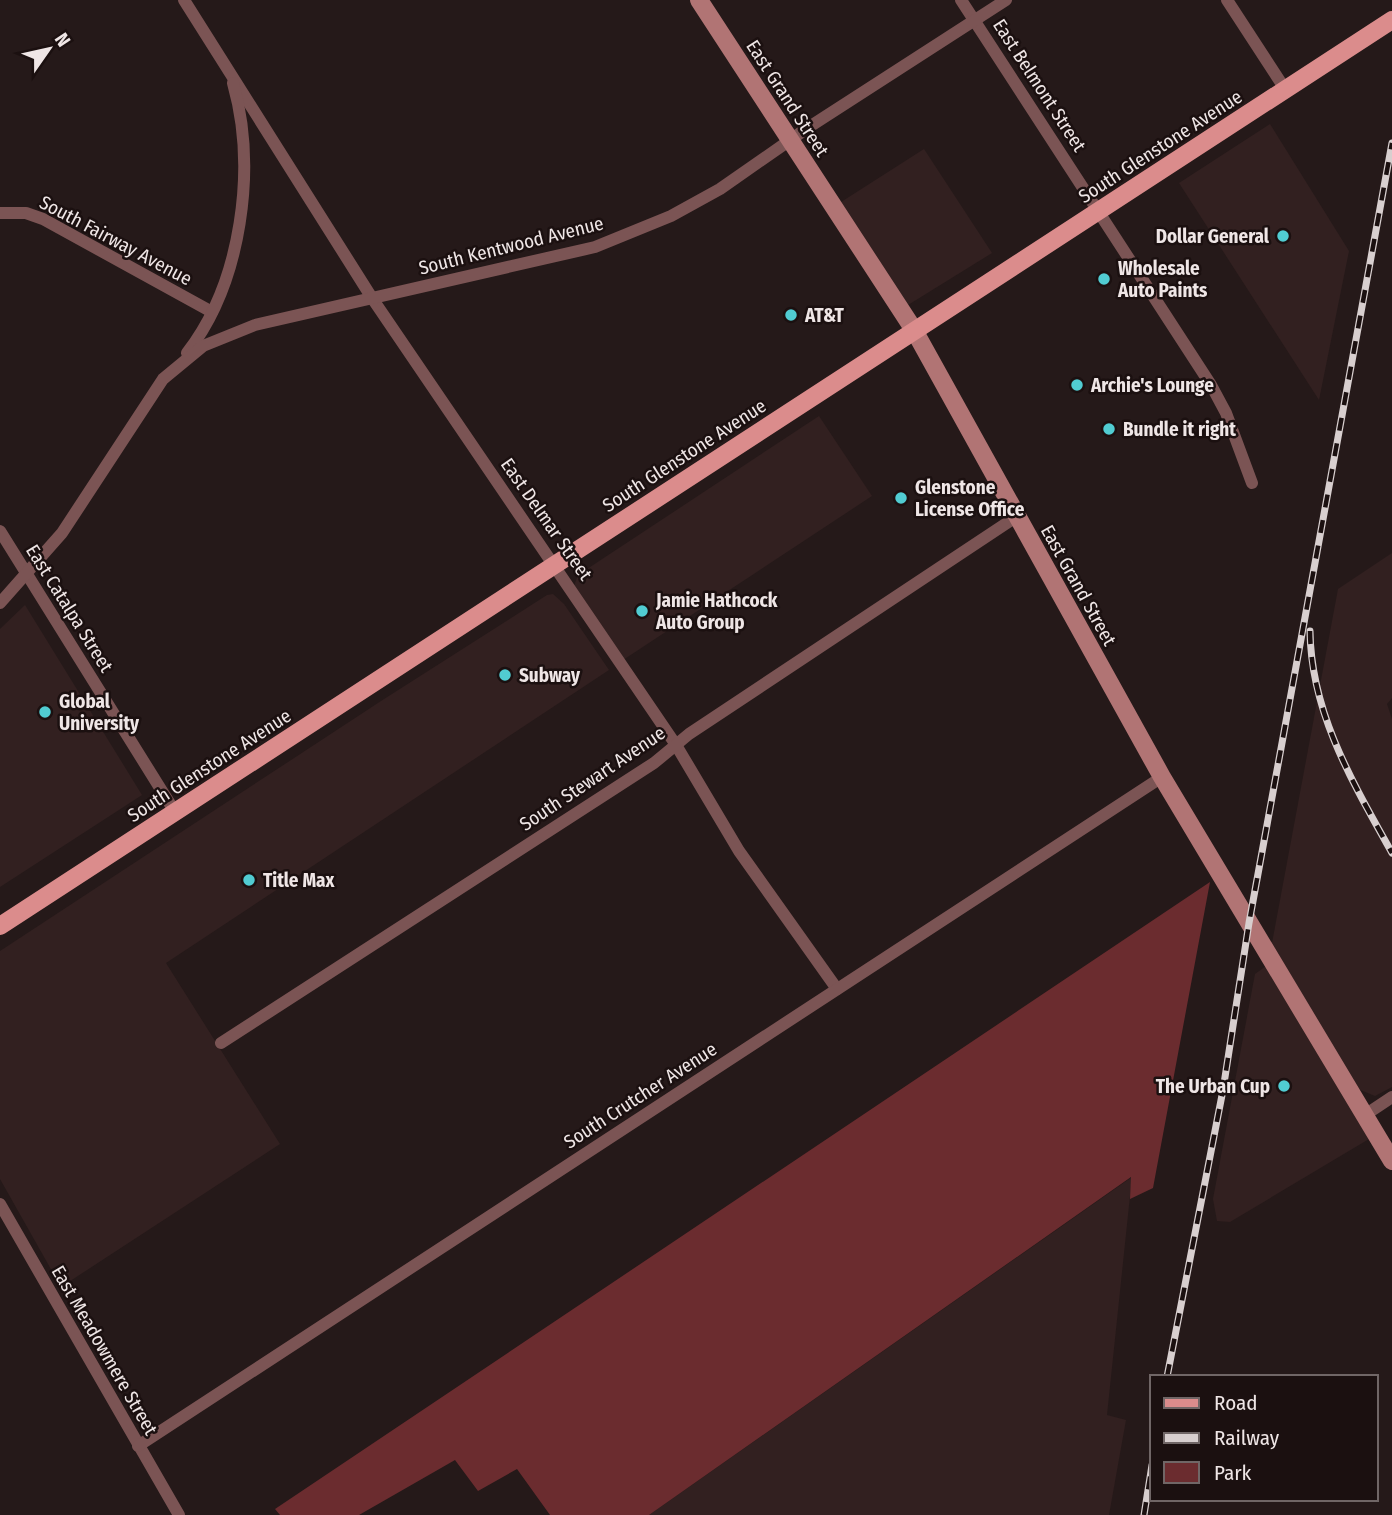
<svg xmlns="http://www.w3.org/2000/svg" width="1392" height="1515" font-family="'Fira Sans Condensed',sans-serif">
	<rect width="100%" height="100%" fill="#251919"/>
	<g fill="#322020">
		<path d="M 1270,124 L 1349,251 L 1319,400 L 1179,183 Z"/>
		<path d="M 924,149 L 992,253 L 908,305 L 838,204 Z"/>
		<path d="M 819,416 L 872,496 L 623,660 L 574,586 L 578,575 Z"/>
		<path d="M 1392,553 L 1392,698 L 1387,704 L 1392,719 L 1392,1087 L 1375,1096 L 1358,1089 L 1272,943 L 1338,589 Z"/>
		<path d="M 553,594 L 564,604 L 609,670 L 166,963 L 280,1144 L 61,1287 L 0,1179 L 0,951 L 381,701 L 547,595 Z"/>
		<path d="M 25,605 L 142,795 L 0,887 L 0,629 Z"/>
		<path d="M 1266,966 L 1369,1139 L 1230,1222 L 1217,1221 L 1213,1199 L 1255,974 Z"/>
		<path d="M 1132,1177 L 1107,1415 L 1126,1420 L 1109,1515 L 649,1515 Z"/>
	</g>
	<path fill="#6b2c2f" d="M 1210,882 L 1153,1188 L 1130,1199 L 1131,1177 L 649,1515 L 550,1515 L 517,1469 L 478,1491 L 455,1460 L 359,1515 L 280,1515 L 275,1509 Z"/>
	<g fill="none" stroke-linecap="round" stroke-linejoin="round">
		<g stroke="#7b5454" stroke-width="12">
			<path d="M 184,0 L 372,298 L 676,745 L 739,851 L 837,989"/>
			<path d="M 961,0 L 1211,385 L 1226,413 L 1252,483"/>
			<path d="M 1227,0 L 1285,89"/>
			<path d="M 0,213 L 26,213 L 43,219 L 212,312"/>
			<path d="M 187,353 C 242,282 257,168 233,83"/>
			<path d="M 0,531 L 175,812"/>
			<path d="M 0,603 L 62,533 L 163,379 L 203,346 L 255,325 L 595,247 L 671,216 L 720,189 L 806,129 L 1006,0"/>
			<path d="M 221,1043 L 654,763 L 689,734 L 1016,517"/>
			<path d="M 1365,1115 L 1392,1097"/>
			<path d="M 0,1204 L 179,1515"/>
			<path d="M 138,1446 L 1162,777"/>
		</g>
		<path stroke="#b17474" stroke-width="18" d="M 699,0 L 914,330 L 1162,777 L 1392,1161"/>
		<path stroke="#db8c8c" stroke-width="18" d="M 0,926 L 1392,20"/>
		<g stroke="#d8cfcf" stroke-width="7">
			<g id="rail">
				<path d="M 1310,631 C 1311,713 1353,783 1392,853"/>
				<path d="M 1167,1377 L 1223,1090 L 1249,923 L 1392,143"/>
				<path d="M 1144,1515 L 1152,1465"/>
			</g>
		</g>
		<use href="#rail" stroke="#1b1010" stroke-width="4.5" stroke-dasharray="13" stroke-linecap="butt"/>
	</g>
	<g fill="#51ccd2" stroke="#1b1010" stroke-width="2.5">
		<circle cx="1283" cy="236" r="7"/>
		<circle cx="1104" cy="279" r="7"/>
		<circle cx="791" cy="315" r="7"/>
		<circle cx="1077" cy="385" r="7"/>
		<circle cx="1109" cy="429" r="7"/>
		<circle cx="901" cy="498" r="7"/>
		<circle cx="642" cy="611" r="7"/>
		<circle cx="505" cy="675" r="7"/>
		<circle cx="45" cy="712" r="7"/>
		<circle cx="249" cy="880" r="7"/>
		<circle cx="1284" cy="1086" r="7"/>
	</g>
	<g text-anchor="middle" stroke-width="5" stroke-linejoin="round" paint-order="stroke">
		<g font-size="19" fill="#efe6e6" stroke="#1b1010">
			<text transform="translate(1040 85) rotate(57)" y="7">East Belmont Street</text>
			<text transform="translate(788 98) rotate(57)" y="7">East Grand Street</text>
			<text transform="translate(1160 146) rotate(-33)" y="7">South Glenstone Avenue</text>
			<text transform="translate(116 240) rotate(28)" y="7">South Fairway Avenue</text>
			<text transform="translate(511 245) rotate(-14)" y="7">South Kentwood Avenue</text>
			<text transform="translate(684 455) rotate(-33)" y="7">South Glenstone Avenue</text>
			<text transform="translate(547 519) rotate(55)" y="7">East Delmar Street</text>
			<text transform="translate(1079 585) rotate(61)" y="7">East Grand Street</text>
			<text transform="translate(70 608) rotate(58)" y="7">East Catalpa Street</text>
			<text transform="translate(209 765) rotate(-33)" y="7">South Glenstone Avenue</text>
			<text transform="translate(592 778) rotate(-34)" y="7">South Stewart Avenue</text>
			<text transform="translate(640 1095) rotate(-33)" y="7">South Crutcher Avenue</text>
			<text transform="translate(105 1350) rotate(60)" y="7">East Meadowmere Street</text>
		</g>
		<g font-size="19" font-weight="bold" fill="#efe6e6" stroke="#1b1010" text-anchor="start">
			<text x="1269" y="243" text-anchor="end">Dollar General</text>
			<text x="1118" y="275">Wholesale<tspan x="1118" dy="22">Auto Paints</tspan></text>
			<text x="805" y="322">AT&amp;T</text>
			<text x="1091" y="392">Archie's Lounge</text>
			<text x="1123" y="436">Bundle it right</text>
			<text x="915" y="494">Glenstone<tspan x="915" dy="22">License Office</tspan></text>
			<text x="656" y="607">Jamie Hathcock<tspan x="656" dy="22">Auto Group</tspan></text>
			<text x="519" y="682">Subway</text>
			<text x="59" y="708">Global<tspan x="59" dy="22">University</tspan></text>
			<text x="263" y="887">Title Max</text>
			<text x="1270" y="1093" text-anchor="end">The Urban Cup</text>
		</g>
	</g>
	<rect x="1150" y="1375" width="228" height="126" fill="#1b1010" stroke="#706666" stroke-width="2"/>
	<rect x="1164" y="1398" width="35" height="10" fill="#db8c8c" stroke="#706666" stroke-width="2"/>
	<text x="1214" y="1410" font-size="21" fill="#efe6e6">Road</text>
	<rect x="1164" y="1433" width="35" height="10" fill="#d8cfcf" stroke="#706666" stroke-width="2"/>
	<text x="1214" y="1445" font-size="21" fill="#efe6e6">Railway</text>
	<rect x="1164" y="1462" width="35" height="21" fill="#6b2c2f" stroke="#706666" stroke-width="2"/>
	<text x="1214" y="1480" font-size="21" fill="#efe6e6">Park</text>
	<g transform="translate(49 49) rotate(56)" stroke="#1b1010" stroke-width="5" paint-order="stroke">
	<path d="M0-5L12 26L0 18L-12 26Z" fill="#efe6e6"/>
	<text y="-10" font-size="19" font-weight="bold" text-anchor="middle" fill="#efe6e6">N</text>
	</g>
</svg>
